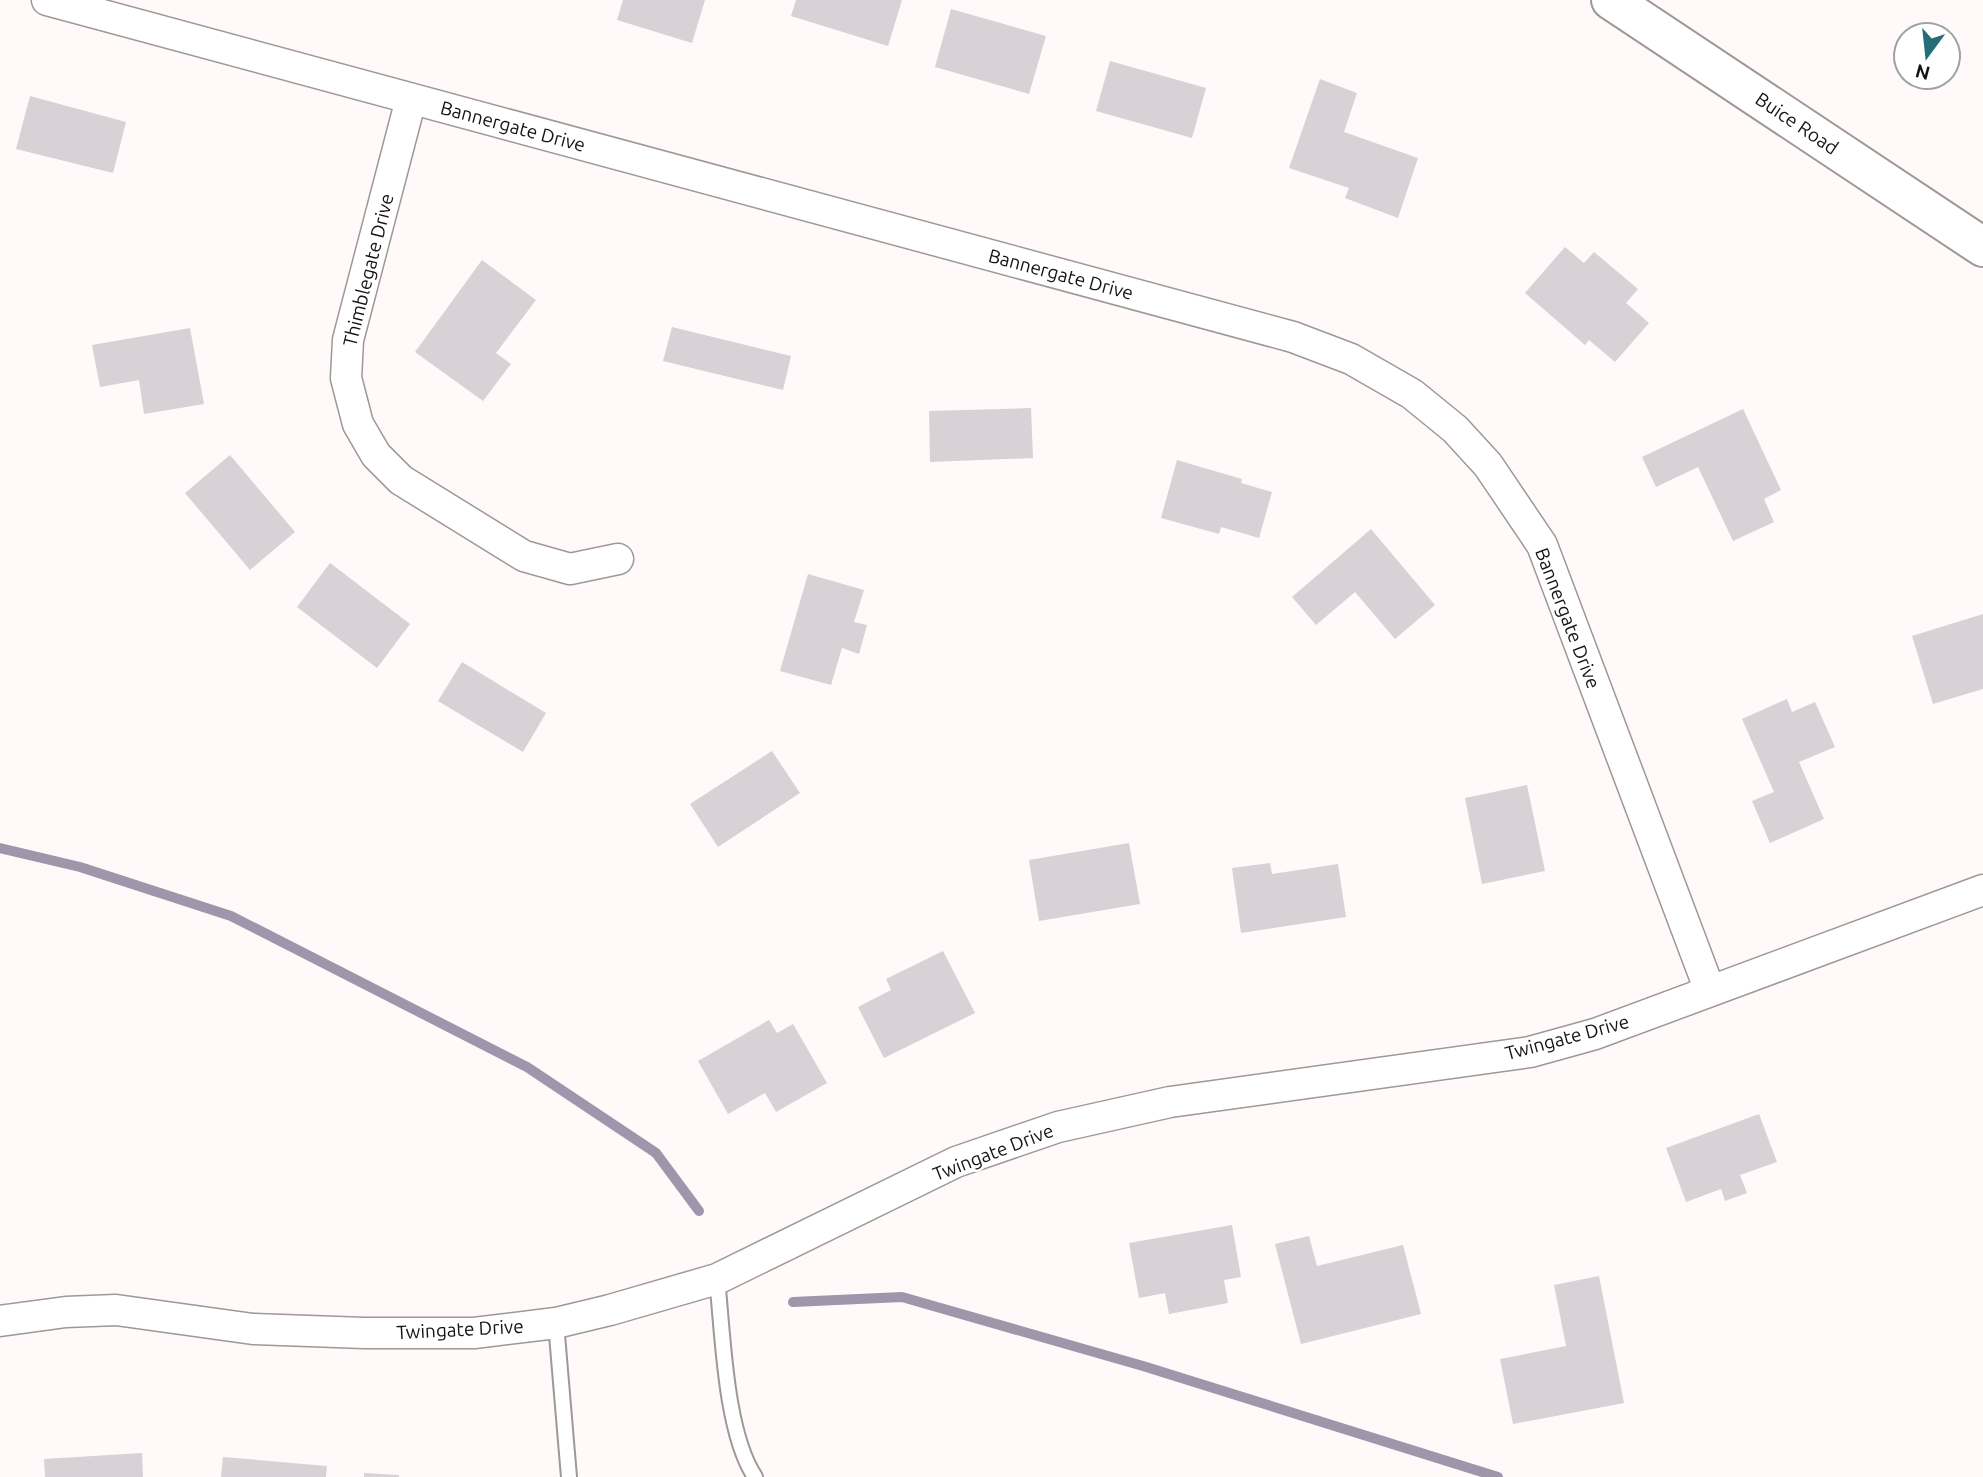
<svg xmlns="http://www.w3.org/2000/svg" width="1983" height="1477" font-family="Ubuntu,sans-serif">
	<rect width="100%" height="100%" fill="#fff9f9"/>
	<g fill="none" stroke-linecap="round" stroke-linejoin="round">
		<g stroke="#a195ac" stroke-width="10">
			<path d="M 0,848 L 80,867 L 231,916 L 527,1067 L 656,1153 L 699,1211"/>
			<path d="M 793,1302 L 902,1297 L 1143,1366 L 1498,1477"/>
		</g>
	</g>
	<g fill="#d9d1d5">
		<path d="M 623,0 L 705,0 L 692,43 L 617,20 Z"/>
		<path d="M 796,0 L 902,0 L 888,46 L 791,16 Z"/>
		<path d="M 951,9 L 1046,36 L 1029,94 L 935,67 Z"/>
		<path d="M 1110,61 L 1206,88 L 1192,138 L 1096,111 Z"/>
		<path d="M 1320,79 L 1357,93 L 1344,132 L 1418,158 L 1398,218 L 1345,198 L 1349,188 L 1289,168 Z"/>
		<path d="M 30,96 L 126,122 L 113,173 L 16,149 Z"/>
		<path d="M 1565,247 L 1584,263 L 1594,252 L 1638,289 L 1626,303 L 1649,323 L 1615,362 L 1589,340 L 1585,345 L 1525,293 Z"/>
		<path d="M 482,260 L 536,300 L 496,353 L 511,364 L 483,401 L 415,352 Z"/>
		<path d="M 672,327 L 791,356 L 783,390 L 663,361 Z"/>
		<path d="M 190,328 L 204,404 L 144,414 L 139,380 L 100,387 L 92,345 Z"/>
		<path d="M 1031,408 L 1033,458 L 930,462 L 929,411 Z"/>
		<path d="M 1743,409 L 1781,490 L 1764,499 L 1774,522 L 1733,541 L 1698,467 L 1656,487 L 1642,457 Z"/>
		<path d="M 230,455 L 295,532 L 250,570 L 185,493 Z"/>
		<path d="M 1177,460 L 1242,479 L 1241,483 L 1272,492 L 1259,538 L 1221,527 L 1219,534 L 1161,518 Z"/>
		<path d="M 1371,529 L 1435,605 L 1395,639 L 1355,592 L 1316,625 L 1292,597 Z"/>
		<path d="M 330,563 L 410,624 L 377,668 L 297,607 Z"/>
		<path d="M 808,574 L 864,590 L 854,622 L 867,625 L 859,654 L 842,648 L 831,685 L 780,671 Z"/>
		<path d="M 1983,614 L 1983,689 L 1933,704 L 1912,636 Z"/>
		<path d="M 462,662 L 546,713 L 523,752 L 438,701 Z"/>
		<path d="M 1787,699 L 1792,712 L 1815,702 L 1835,747 L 1799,762 L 1824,819 L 1770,843 L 1752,801 L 1774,792 L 1742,719 Z"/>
		<path d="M 772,751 L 800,793 L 718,847 L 690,804 Z"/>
		<path d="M 1527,785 L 1545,871 L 1482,884 L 1465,798 Z"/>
		<path d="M 1129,843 L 1140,904 L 1039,921 L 1029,860 Z"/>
		<path d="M 1270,863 L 1272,874 L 1338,864 L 1346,917 L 1241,933 L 1232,868 Z"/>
		<path d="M 943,951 L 975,1013 L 884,1058 L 858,1007 L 891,990 L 886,979 Z"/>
		<path d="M 769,1020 L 777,1033 L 793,1024 L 827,1083 L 776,1112 L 765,1093 L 728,1114 L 698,1061 Z"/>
		<path d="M 1759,1114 L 1777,1162 L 1740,1175 L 1747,1193 L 1725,1201 L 1721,1189 L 1686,1202 L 1666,1148 Z"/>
		<path d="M 1232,1225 L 1241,1277 L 1224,1280 L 1228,1303 L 1169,1314 L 1165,1293 L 1139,1298 L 1129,1243 Z"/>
		<path d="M 1309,1236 L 1317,1266 L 1403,1245 L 1421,1314 L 1301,1344 L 1275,1244 Z"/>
		<path d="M 1599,1276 L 1624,1403 L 1513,1424 L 1500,1359 L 1566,1346 L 1554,1285 Z"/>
		<path d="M 142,1453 L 143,1477 L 45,1477 L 44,1459 Z"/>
		<path d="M 223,1457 L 327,1466 L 326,1477 L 221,1477 Z"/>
		<path d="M 364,1473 L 399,1475 L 399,1477 L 364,1477 Z"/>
	</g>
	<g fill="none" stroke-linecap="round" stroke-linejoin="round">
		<g stroke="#a09797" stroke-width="18">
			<g id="lane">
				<path d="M 717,1279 C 723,1334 725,1432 755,1477"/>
				<path d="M 556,1323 L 569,1477"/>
			</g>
		</g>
		<g stroke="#a09797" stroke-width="33">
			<g id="street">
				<path d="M 47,0 L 1293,337 L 1351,359 L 1412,394 L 1455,429 L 1488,465 L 1542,545 L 1710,991"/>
				<path d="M 411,99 L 348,340 L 346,378 L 358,424 L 376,455 L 401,480 L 524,556 L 570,569 L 618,559"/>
				<path d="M 0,1321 L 66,1312 L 116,1310 L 253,1329 L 364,1333 L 474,1333 L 556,1323 L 610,1310 L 717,1279 L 956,1162 L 1058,1127 L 1170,1102 L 1530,1052 L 1595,1034 L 1983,890"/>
			</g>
		</g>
		<g stroke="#a09797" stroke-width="42">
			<path id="secondary" d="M 1611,0 L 1983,247"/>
		</g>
		<use href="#lane" stroke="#fff" stroke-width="14"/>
		<use href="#street" stroke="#fff" stroke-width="30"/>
		<use href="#secondary" stroke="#fff" stroke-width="38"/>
	</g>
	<g text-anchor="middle" stroke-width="5" stroke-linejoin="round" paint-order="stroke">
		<g font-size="19" fill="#161313" stroke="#fff">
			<text transform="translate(1797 123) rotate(34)" y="7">Buice Road</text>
			<text transform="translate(513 126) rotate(15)" y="7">Bannergate Drive</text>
			<text transform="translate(368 270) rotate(-76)" y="7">Thimblegate Drive</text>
			<text transform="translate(1061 274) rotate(15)" y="7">Bannergate Drive</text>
			<text transform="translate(1568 618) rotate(69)" y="7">Bannergate Drive</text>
			<text transform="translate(1567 1037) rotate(-15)" y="7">Twingate Drive</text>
			<text transform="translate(993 1152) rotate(-21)" y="7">Twingate Drive</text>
			<text transform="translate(460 1329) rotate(-3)" y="7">Twingate Drive</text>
		</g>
	</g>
	<g transform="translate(1927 56) rotate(195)"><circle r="33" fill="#ffffff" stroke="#a2a1a1" stroke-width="2"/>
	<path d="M0-5L12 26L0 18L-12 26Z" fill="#246e75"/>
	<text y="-10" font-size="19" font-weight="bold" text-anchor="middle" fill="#161313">N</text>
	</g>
</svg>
